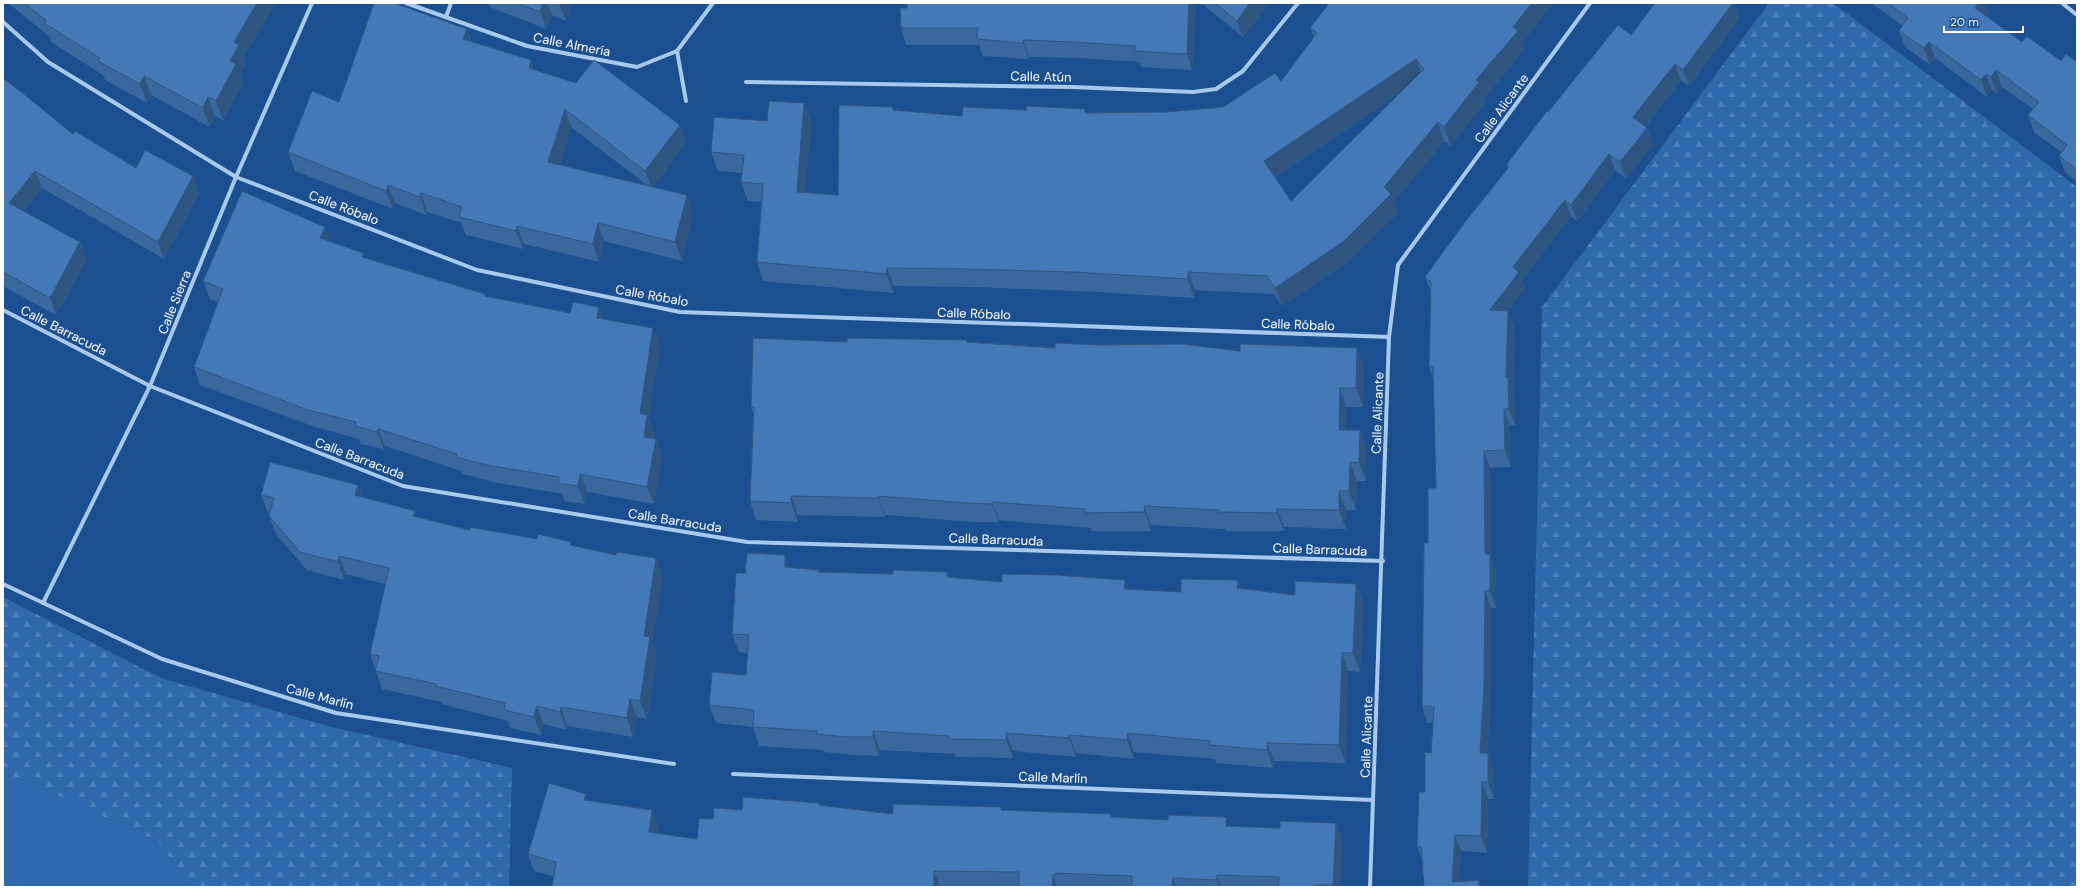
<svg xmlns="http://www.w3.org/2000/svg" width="2080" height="890" font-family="'DM Sans',sans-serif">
	<defs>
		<pattern id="forest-firs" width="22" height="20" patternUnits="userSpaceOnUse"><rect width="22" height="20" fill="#2e69ad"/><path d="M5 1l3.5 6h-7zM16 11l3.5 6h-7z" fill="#4d80b9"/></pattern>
	</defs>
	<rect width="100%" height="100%" fill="#1b4f8f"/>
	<path fill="#2e69ad" d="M 3,772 L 86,808 L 159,843 L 191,887 L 3,887 Z"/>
	<g fill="url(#forest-firs)">
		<path d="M 1769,3 L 1833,3 L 2077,187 L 2077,887 L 1528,887 L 1542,307 Z"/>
		<path d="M 3,597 L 161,678 L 328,726 L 512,768 L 509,887 L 191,887 L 159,843 L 86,808 L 3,772 Z"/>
	</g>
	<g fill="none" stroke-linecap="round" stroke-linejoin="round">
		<g stroke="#a9c9ee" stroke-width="4">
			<path d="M 406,3 L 527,46 L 637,67 L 677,51 L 713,3"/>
			<path d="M 2062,3 L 2077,15"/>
			<path d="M 446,17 L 451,3"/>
			<path d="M 3,22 L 48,62 L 236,177 L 477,270 L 680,312 L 1389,337"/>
			<path d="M 677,51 L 686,101"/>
			<path d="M 746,82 L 1072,87 L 1193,92 L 1216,89 L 1243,71 L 1298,3"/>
			<path d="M 3,310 L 150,386 L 403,486 L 747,542 L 1383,561"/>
			<path d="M 3,584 L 162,659 L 336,713 L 674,764"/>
			<path d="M 43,603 L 150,386 L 236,177 L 312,3"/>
			<path d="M 733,774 L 1373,800"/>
			<path d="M 1370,887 L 1389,337 L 1398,265 L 1590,3"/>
		</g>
	</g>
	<g fill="#3a679d" fill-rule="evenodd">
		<path d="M 8,3 L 276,3 L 243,57 L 246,64 L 240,75 L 243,83 L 223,120 L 215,116 L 210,127 L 151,95 L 147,103 L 105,80 L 103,75 L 51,42 L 50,37 Z"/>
		<path d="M 489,3 L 572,3 L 566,21 L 552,15 L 546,29 L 490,7 Z"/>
		<path d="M 1196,3 L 1192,70 L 1141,67 L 1139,62 L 1080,58 L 1029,57 L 1029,59 L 983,56 L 979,45 L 906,45 L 901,28 Z"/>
		<path d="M 1201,3 L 1269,3 L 1243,37 Z"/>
		<path d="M 1329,3 L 1553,3 L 1522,43 L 1524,49 L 1485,97 L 1486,101 L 1451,146 L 1444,141 L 1394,202 L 1398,213 L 1349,261 L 1282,306 L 1274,294 L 1195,290 L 1194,298 L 1080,291 L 971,287 L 894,286 L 893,293 L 763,281 L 757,262 L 761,202 L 748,201 L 741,182 L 742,173 L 718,171 L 711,152 L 767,121 L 804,103 L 811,122 L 805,193 L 838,195 L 894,110 L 962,116 L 1087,113 L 1166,112 L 1223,107 L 1281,81 L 1314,38 L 1310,28 ZM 1400,93 L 1291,201 L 1275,177 Z"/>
		<path d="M 1655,3 L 1735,3 L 1735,6 L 1739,19 L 1689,86 L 1681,80 L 1645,127 L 1647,128 L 1653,145 L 1626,179 L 1615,170 L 1577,221 L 1571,216 L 1522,280 L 1525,288 L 1508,311 L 1514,327 L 1513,388 L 1514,393 L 1515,425 L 1510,425 L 1511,467 L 1490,468 L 1491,559 L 1496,571 L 1496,608 L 1491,608 L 1490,703 L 1487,753 L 1488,753 L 1494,770 L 1494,799 L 1488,799 L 1487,853 L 1461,851 L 1459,881 L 1424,887 L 1422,859 L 1417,846 L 1431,753 L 1433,723 L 1427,723 L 1422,706 L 1428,543 L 1436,488 L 1433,379 L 1429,367 L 1431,293 L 1425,277 L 1508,168 L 1506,165 L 1548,112 L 1631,35 Z"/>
		<path d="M 1871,3 L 1985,3 L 1989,13 L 1987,16 L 2022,42 L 2061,61 L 2077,62 L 2077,182 L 2065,172 L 2059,156 L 2061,152 L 2034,132 L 2028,115 L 2033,109 L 2002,87 L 1997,94 L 1992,90 L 1987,97 L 1935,58 L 1930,65 L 1905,47 L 1899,31 L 1903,26 Z"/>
		<path d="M 467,29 L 471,41 L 531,60 L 535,70 L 680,125 L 686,143 L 653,187 L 693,214 L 682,261 L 604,241 L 599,262 L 524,244 L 523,249 L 466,235 L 461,223 L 427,212 L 426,215 L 395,203 L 393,209 L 295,171 L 288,152 L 339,102 ZM 571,127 L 648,186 L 560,165 Z"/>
		<path d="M 3,78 L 73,134 L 136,168 L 193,176 L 199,193 L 164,259 L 42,188 L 23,211 L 80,242 L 87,259 L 56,315 L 3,286 Z"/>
		<path d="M 330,242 L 363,253 L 365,258 L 485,294 L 486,296 L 570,313 L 599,307 L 604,319 L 660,345 L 648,417 L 654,432 L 653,439 L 656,439 L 662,457 L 654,504 L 587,492 L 584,504 L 565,501 L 562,494 L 493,482 L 463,474 L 461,471 L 385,446 L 384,449 L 361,444 L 359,439 L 315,427 L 200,385 L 194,367 L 218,302 L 210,299 L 203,281 Z"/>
		<path d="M 967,340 L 967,342 L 1364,366 L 1363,407 L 1346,407 L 1346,430 L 1360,430 L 1367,449 L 1366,481 L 1357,481 L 1356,510 L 1346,510 L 1346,529 L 1284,527 L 1284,531 L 1226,531 L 1225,529 L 1151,525 L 1151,531 L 1092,531 L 1091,528 L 999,520 L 999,522 L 973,522 L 885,515 L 885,517 L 798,515 L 798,522 L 756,520 L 750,501 L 753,414 L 751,407 L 847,342 Z"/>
		<path d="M 358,485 L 362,497 L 415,511 L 417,517 L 470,530 L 572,545 L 663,576 L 652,642 L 657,655 L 647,719 L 637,717 L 633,737 L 567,726 L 566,730 L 543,724 L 541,735 L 510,728 L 508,721 L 442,704 L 441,702 L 382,689 L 370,654 L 385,584 L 346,574 L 344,580 L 307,570 L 276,534 L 269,516 L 270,513 L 268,513 L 261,495 Z"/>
		<path d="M 785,555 L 790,568 L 819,572 L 893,574 L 947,572 L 949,577 L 1002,582 L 1125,580 L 1128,589 L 1181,592 L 1238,580 L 1241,588 L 1295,595 L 1356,584 L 1363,603 L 1360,672 L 1348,671 L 1345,763 L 1274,761 L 1273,768 L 1216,763 L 1215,759 L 1134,752 L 1134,759 L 1076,753 L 1076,757 L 1013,751 L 1013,758 L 956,757 L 955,754 L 880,750 L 879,756 L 854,755 L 824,752 L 823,750 L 759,746 L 753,727 L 716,723 L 709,705 L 746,675 L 747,653 L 739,652 L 732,634 L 745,573 Z"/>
		<path d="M 586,794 L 588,800 L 652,810 L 658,827 L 657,833 L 697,839 L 713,819 L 742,810 L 820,805 L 893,814 L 1001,807 L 1002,810 L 1112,817 L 1229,826 L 1280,828 L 1336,823 L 1342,840 L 1340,887 L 552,887 L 553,876 L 534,871 L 528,854 Z"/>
	</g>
	<g fill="#305480">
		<path d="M 257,3 L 276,3 L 243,57 L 246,64 L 240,75 L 243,83 L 223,120 L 216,101 L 230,61 L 234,42 Z"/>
		<path d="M 543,3 L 547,3 L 552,15 L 546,29 L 540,12 Z"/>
		<path d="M 559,3 L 572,3 L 566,21 Z"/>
		<path d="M 1189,3 L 1196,3 L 1192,70 L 1187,54 Z"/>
		<path d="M 1250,3 L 1269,3 L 1243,37 L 1237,21 Z"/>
		<path d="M 1532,3 L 1553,3 L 1522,43 L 1524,49 L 1485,97 L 1486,101 L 1451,146 L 1444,127 L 1513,27 Z"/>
		<path d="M 1730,3 L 1735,3 L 1735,6 L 1739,19 L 1689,86 L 1683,70 Z"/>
		<path d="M 1979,3 L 1985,3 L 1989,13 L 1981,24 L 1975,8 Z"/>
		<path d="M 467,29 L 473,48 L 463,39 Z"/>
		<path d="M 1023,40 L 1029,57 L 1029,59 L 1023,43 Z"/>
		<path d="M 1929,42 L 1935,58 L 1930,65 L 1924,48 Z"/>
		<path d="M 1416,59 L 1423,78 L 1271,179 L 1264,161 Z"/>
		<path d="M 531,60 L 538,78 L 529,68 Z"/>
		<path d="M 1675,64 L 1681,80 L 1639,134 L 1633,117 Z"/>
		<path d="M 1996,70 L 2002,87 L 1997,94 L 1991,77 Z"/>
		<path d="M 1986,74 L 1992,90 L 1987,97 L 1981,80 Z"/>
		<path d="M 144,76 L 151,95 L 147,103 L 140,84 Z"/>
		<path d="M 208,97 L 215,116 L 210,127 L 203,108 Z"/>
		<path d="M 804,103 L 811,122 L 804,210 L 797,192 Z"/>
		<path d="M 565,109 L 571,127 L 555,181 L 548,162 Z"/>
		<path d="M 1438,122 L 1444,141 L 1394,202 L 1398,213 L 1349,261 L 1282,306 L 1275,288 L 1384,187 Z"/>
		<path d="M 680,125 L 686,143 L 652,189 L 645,171 Z"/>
		<path d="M 1647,128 L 1653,145 L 1626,179 L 1620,162 Z"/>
		<path d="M 1609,154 L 1615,170 L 1577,221 L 1571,205 Z"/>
		<path d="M 35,171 L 42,188 L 16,220 L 9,203 Z"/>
		<path d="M 193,176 L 199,193 L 164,259 L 158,242 Z"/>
		<path d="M 388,185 L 395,203 L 393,209 L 386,191 Z"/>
		<path d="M 421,193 L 427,212 L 426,215 L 420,197 Z"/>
		<path d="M 687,195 L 693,214 L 682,261 L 675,242 Z"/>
		<path d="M 1565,200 L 1571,216 L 1522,280 L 1525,288 L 1496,327 L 1490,310 L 1513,267 Z"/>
		<path d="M 598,223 L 604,241 L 599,262 L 593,244 Z"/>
		<path d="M 517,226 L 524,244 L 523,249 L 516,231 Z"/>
		<path d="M 325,227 L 331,245 L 320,238 Z"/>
		<path d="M 80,242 L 87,259 L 56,315 L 50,298 Z"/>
		<path d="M 363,253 L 370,270 L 362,257 Z"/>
		<path d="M 887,268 L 894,286 L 893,293 L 886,274 Z"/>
		<path d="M 1188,272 L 1195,290 L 1194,298 L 1188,279 Z"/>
		<path d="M 599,307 L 606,325 L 597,318 Z"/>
		<path d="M 1508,311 L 1514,327 L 1513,388 L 1514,393 L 1515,425 L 1509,409 L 1506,377 Z"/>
		<path d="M 653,328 L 660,345 L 648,417 L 654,432 L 650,454 L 644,437 L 640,413 Z"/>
		<path d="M 1357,348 L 1364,366 L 1363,407 L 1356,388 Z"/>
		<path d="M 1340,388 L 1346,407 L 1346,448 L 1339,430 Z"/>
		<path d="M 1504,409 L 1510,425 L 1511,467 L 1505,450 Z"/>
		<path d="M 378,429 L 385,446 L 384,449 L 377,432 Z"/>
		<path d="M 1360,430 L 1367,449 L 1366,481 L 1359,463 Z"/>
		<path d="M 656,439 L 662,457 L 654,504 L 647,487 Z"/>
		<path d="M 1484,451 L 1490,468 L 1491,559 L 1496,571 L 1496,608 L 1490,591 L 1485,554 Z"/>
		<path d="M 1350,462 L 1357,481 L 1356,510 L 1349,491 Z"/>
		<path d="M 580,474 L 587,492 L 584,504 L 578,486 Z"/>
		<path d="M 358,485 L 364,503 L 355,495 Z"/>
		<path d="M 1339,491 L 1346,510 L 1346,529 L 1339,510 Z"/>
		<path d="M 791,496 L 798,515 L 798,522 L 791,503 Z"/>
		<path d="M 878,496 L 885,515 L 885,517 L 878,498 Z"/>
		<path d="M 992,502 L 999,520 L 999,522 L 992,504 Z"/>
		<path d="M 1144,506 L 1151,525 L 1151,531 L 1145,512 Z"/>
		<path d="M 1277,509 L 1284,527 L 1284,531 L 1277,513 Z"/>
		<path d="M 415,511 L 421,529 L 413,516 Z"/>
		<path d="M 785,555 L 792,573 L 785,567 Z"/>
		<path d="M 339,556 L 346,574 L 344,580 L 338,562 Z"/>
		<path d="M 656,558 L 663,576 L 652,642 L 657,655 L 647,719 L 640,701 L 644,636 Z"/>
		<path d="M 1125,580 L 1132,598 L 1124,589 Z"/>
		<path d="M 1238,580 L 1244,598 L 1237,588 Z"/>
		<path d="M 1356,584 L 1363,603 L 1360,672 L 1353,653 Z"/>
		<path d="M 1485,591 L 1491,608 L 1490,703 L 1486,770 L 1480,753 Z"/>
		<path d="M 1342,653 L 1348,671 L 1345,763 L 1339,745 Z"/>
		<path d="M 630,699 L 637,717 L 633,737 L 627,718 Z"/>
		<path d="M 537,706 L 543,724 L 541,735 L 534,717 Z"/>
		<path d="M 561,707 L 567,726 L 566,730 L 560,712 Z"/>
		<path d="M 873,731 L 880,750 L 879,756 L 873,737 Z"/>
		<path d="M 1006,733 L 1013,751 L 1013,758 L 1006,740 Z"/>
		<path d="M 1128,733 L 1134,752 L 1134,759 L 1127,740 Z"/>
		<path d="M 1069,735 L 1076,753 L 1076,757 L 1069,738 Z"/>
		<path d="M 1267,743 L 1274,761 L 1273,768 L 1267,750 Z"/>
		<path d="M 1488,753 L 1494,770 L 1494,799 L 1488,782 Z"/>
		<path d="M 1482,782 L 1488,799 L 1487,853 L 1481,836 Z"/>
		<path d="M 586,794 L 592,811 L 584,800 Z"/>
		<path d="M 652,810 L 658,827 L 655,849 L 649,832 Z"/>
		<path d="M 1226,817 L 1232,834 L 1226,826 Z"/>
		<path d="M 1336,823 L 1342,840 L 1340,887 L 1334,887 L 1333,885 Z"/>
		<path d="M 1455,835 L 1461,851 L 1459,887 L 1452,882 Z"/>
		<path d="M 934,871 L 940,887 L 934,887 Z"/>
		<path d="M 1053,875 L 1057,887 L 1052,887 Z"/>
		<path d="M 1217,875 L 1221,887 L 1219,887 L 1217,880 Z"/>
		<path d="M 1173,878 L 1176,887 L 1172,887 Z"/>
		<path d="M 1479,880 L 1482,887 L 1479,887 Z"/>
	</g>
	<g fill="#4478b7" stroke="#305480" fill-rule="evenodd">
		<path d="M 24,3 L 257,3 L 234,42 L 239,45 L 230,61 L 236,64 L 216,101 L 208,97 L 203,108 L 144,76 L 140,84 L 98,61 L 100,58 L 44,23 L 46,20 Z"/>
		<path d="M 374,3 L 394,3 L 467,29 L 463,39 L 531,60 L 529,68 L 576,83 L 594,60 L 680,125 L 645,171 L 565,109 L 548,162 L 687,195 L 675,242 L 598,223 L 593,244 L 517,226 L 516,231 L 459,217 L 462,207 L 421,193 L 420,197 L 388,185 L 386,191 L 288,152 L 312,91 L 339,102 Z"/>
		<path d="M 517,3 L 543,3 L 540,12 Z"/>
		<path d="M 907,3 L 1189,3 L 1187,54 L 1135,51 L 1135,46 L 1074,42 L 1023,40 L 1023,43 L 977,39 L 978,28 L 901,28 L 900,8 L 907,8 Z"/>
		<path d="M 1215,3 L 1250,3 L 1237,21 Z"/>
		<path d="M 1329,3 L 1532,3 L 1513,27 L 1518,31 L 1476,80 L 1479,82 L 1444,127 L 1438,122 L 1384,187 L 1391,194 L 1343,242 L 1275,288 L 1267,276 L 1188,272 L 1188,279 L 1074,272 L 965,269 L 887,268 L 886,274 L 757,262 L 763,184 L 741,182 L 744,155 L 711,152 L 714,117 L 767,121 L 769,101 L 804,103 L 797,192 L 838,195 L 839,105 L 893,107 L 893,110 L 962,116 L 963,107 L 1026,110 L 1027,106 L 1085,109 L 1085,113 L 1166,112 L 1223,107 L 1275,73 L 1281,81 L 1317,33 L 1310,28 ZM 1416,59 L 1424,69 L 1291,201 L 1264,161 Z"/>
		<path d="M 1655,3 L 1733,3 L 1683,70 L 1675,64 L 1633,117 L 1647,128 L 1620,162 L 1609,154 L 1571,205 L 1565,200 L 1513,267 L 1519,272 L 1490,310 L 1508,311 L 1506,377 L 1508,377 L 1509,409 L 1504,409 L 1505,450 L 1484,451 L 1485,554 L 1490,554 L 1490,591 L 1485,591 L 1484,687 L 1480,753 L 1488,753 L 1488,782 L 1482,782 L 1481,836 L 1455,835 L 1452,882 L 1479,880 L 1479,887 L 1424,887 L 1421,847 L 1417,846 L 1419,792 L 1425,792 L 1425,752 L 1431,753 L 1434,707 L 1422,706 L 1424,543 L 1428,543 L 1428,488 L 1436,488 L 1433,367 L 1429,367 L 1431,282 L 1425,277 L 1465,222 L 1509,167 L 1506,165 L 1547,111 L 1548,112 L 1618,25 L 1631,35 Z"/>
		<path d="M 1888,3 L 1979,3 L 1975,8 L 2022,42 L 2027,36 L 2061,61 L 2066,54 L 2077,62 L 2077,170 L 2059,156 L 2067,145 L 2028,115 L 2039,102 L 1996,70 L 1991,77 L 1986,74 L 1981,80 L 1929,42 L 1924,48 L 1899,31 L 1908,18 Z"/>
		<path d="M 3,78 L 20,91 L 73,134 L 75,131 L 136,168 L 145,150 L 193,176 L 158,242 L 35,171 L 9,203 L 80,242 L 50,298 L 3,272 Z"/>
		<path d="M 242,191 L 325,227 L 320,238 L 363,253 L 362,257 L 485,294 L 485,296 L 570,313 L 573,302 L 599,307 L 597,318 L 653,328 L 640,413 L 647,415 L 644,437 L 656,439 L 647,487 L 580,474 L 578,486 L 558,483 L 559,477 L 486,465 L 456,457 L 457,454 L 378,429 L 377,432 L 355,426 L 356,422 L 308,410 L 194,367 L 223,289 L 203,281 Z"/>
		<path d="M 753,338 L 847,342 L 847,338 L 967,340 L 967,342 L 1055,348 L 1055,343 L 1101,345 L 1182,344 L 1240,351 L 1240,344 L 1357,348 L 1356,388 L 1340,388 L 1339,430 L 1360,430 L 1359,463 L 1350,462 L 1349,491 L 1339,491 L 1339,510 L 1277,509 L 1277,513 L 1219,512 L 1219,510 L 1144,506 L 1145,512 L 1085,513 L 1085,509 L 992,502 L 992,504 L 966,503 L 878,496 L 878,498 L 791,496 L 791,503 L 750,501 L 754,407 L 751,407 Z"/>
		<path d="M 270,462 L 358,485 L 355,495 L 415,511 L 413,516 L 470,530 L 470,527 L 537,539 L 538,534 L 571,542 L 570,545 L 616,555 L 617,552 L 656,558 L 644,636 L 650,637 L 640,701 L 630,699 L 627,718 L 561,707 L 560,712 L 537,706 L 534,717 L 504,710 L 505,703 L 435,686 L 436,684 L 375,671 L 379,656 L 370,654 L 389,568 L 339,556 L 338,562 L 300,552 L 269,516 L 274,498 L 261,495 Z"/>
		<path d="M 747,553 L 785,555 L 785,567 L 819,570 L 818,572 L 893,574 L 893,570 L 947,572 L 947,577 L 1002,582 L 1002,574 L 1057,575 L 1125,580 L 1124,589 L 1181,592 L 1181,579 L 1238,580 L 1237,588 L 1295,595 L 1295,581 L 1356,584 L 1353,653 L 1342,653 L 1339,745 L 1267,743 L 1267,750 L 1210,745 L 1210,741 L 1128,733 L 1127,740 L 1069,735 L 1069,738 L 1006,733 L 1006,740 L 949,739 L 949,736 L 873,731 L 873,737 L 847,737 L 817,734 L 817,731 L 753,727 L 754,710 L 709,705 L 712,672 L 746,675 L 749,635 L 732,634 L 736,573 L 745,573 Z"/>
		<path d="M 549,783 L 586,794 L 584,800 L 652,810 L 649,832 L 697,839 L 699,818 L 713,819 L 714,808 L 742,810 L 743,797 L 819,803 L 819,805 L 893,814 L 893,804 L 1001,807 L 1001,810 L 1111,814 L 1111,817 L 1168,820 L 1168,815 L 1226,817 L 1226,826 L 1280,828 L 1280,821 L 1336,823 L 1333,885 L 1314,885 L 1313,887 L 1278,887 L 1279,877 L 1217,875 L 1217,880 L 1173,878 L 1172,887 L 1132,887 L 1132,876 L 1055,873 L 1055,875 L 1053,875 L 1052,887 L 1019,887 L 1019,872 L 934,871 L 934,887 L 552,887 L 556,862 L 528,854 Z"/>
	</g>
	<g text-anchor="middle" stroke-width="4" stroke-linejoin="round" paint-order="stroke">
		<g font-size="13" fill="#fff" stroke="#1b4f8f">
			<text transform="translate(572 44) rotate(11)" y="5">Calle Almería</text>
			<text transform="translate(1041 76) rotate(1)" y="5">Calle Atún</text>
			<text transform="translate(1501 108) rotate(-54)" y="5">Calle Alicante</text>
			<text transform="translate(344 207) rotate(21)" y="5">Calle Róbalo</text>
			<text transform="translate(652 295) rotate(10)" y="5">Calle Róbalo</text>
			<text transform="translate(174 302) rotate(-68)" y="5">Calle Sierra</text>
			<text transform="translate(974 313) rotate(2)" y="5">Calle Róbalo</text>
			<text transform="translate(1298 324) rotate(2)" y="5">Calle Róbalo</text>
			<text transform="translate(64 330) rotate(27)" y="5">Calle Barracuda</text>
			<text transform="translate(1377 413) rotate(-88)" y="5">Calle Alicante</text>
			<text transform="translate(360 458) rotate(21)" y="5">Calle Barracuda</text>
			<text transform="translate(675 520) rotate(9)" y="5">Calle Barracuda</text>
			<text transform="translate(996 539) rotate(2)" y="5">Calle Barracuda</text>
			<text transform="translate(1320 549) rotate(2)" y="5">Calle Barracuda</text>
			<text transform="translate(320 696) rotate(15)" y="5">Calle Marlín</text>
			<text transform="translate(1366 737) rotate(-88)" y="5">Calle Alicante</text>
			<text transform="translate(1053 777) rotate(2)" y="5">Calle Marlín</text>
		</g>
	</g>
	<rect width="2080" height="890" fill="none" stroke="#ffffff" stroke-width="8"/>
	<path d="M1944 26v6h79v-6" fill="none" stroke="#ffffff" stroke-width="2"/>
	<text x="1950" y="26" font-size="12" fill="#ffffff" stroke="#1b4f8f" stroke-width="3" paint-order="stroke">20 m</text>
</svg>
